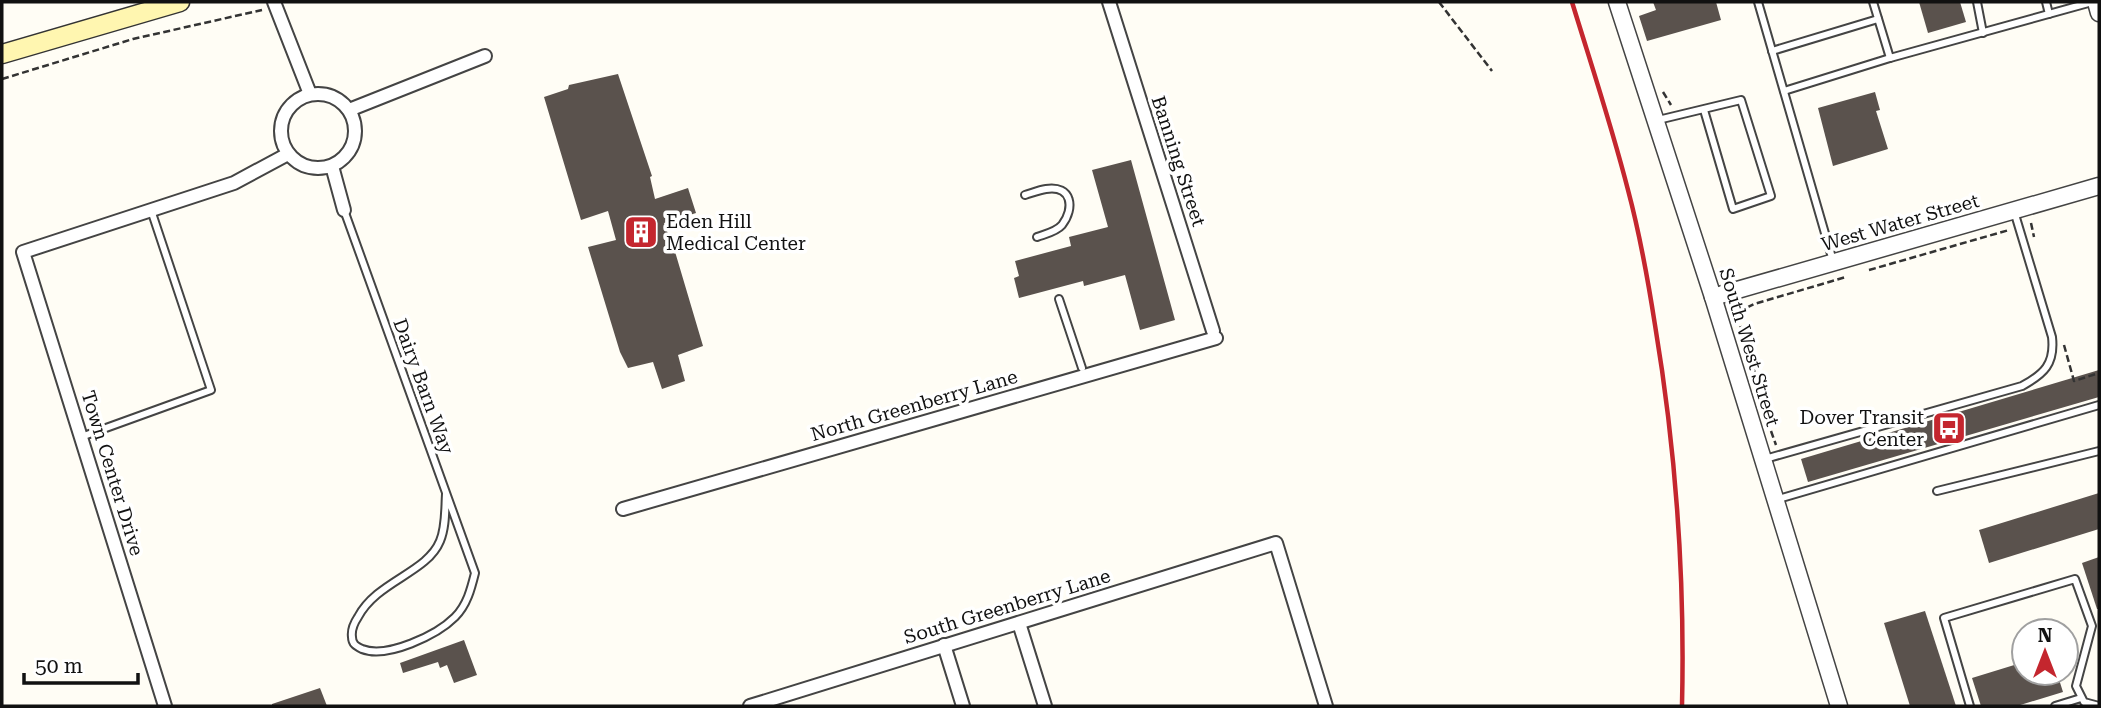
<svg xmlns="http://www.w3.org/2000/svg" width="2101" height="708" font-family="'Roboto Serif',serif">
	<rect width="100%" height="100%" fill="#fffdf5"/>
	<g fill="#5a524d">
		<path d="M 1653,2 L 1716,2 L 1721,20 L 1647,41 L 1639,16 L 1656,10 Z"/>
		<path d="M 1919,2 L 1960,2 L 1966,22 L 1928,33 Z"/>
		<path d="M 618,74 L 652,176 L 650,177 L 655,199 L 688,188 L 696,213 L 664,223 L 676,255 L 703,346 L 678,355 L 685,381 L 662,389 L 653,362 L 628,368 L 620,352 L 588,247 L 616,240 L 608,211 L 581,220 L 544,97 L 568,89 L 569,85 Z"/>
		<path d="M 1875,92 L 1880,110 L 1876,111 L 1888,149 L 1833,166 L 1818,108 Z"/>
		<path d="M 1131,160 L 1175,320 L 1140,330 L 1125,275 L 1084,286 L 1083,281 L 1019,298 L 1014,278 L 1019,276 L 1015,261 L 1071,246 L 1069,237 L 1108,227 L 1092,170 Z"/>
		<path d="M 2099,370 L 2099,397 L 1808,482 L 1801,459 Z"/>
		<path d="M 2099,493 L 2099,529 L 1989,563 L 1979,530 Z"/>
		<path d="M 2099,557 L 2099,609 L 2097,609 L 2082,563 Z"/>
		<path d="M 1925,611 L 1956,706 L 1910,706 L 1884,623 Z"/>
		<path d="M 464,640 L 477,675 L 454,683 L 447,665 L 440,668 L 438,662 L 403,673 L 400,663 Z"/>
		<path d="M 2024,662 L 2024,673 L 2057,673 L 2063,692 L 2017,706 L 1981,706 L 1972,678 Z"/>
		<path d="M 320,688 L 327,706 L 272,706 L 272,704 Z"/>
	</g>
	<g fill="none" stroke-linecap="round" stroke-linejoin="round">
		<g stroke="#444" stroke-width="10">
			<g id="service">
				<path d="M 1758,2 L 1833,261"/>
				<path d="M 1873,2 L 1890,58 L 2092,2"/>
				<path d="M 1977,2 L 1983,33"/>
				<path d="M 2046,2 L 2049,14"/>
				<path d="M 1772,51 L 1878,19"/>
				<path d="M 1784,91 L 1890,58"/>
				<path d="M 1658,120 L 1741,100 L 1771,196 L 1733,209 L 1704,110"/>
				<path d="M 1025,195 C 1032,193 1039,190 1046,189 C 1072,185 1075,208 1062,225 C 1056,232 1045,234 1037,237"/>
				<path d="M 344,210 L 475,573 C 471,589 467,605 455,617 C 437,635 387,659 362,649 C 356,646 352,644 352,637 C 351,630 354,623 358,617 C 377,581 427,573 440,541 C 446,527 445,509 446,494"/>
				<path d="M 1059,299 L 1082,368"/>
				<path d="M 81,437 L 211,390 L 151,210"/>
				<path d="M 1765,459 L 2022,386 C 2044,374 2055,364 2052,337 L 2014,211"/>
				<path d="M 1937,491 L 2099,451"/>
				<path d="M 1775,500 L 2099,405"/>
				<path d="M 1970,706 L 1944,618 L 2075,579 L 2092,626 L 2076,686 L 2084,702 L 2099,706"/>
				<path d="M 2055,706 L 2081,698"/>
			</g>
		</g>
		<g stroke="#444" stroke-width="16">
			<g id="minor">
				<path d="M 274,2 L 310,94"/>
				<path d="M 1109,2 L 1213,331"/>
				<circle cx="318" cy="131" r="37"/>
				<path d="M 349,110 L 485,56"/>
				<path d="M 332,166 L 344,210"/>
				<path d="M 623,509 L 1216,338"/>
				<path d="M 1019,623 L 1045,706"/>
				<path d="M 944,645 L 963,706"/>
				<path d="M 165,706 L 23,252 L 234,183 L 288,154"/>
				<path d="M 750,706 L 1276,543 L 1326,706"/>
			</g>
		</g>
		<g stroke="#444" stroke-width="19">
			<g id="tertiary">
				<path d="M 1617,2 L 1713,297 L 1839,706"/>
				<path d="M 2096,2 L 2099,13"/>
				<path d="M 1713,297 L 2099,186"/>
			</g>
		</g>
		<g stroke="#333" stroke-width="21">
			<path id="secondary" d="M 2,54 L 180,2"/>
		</g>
		<g stroke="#333" stroke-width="2.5" stroke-dasharray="7 3.5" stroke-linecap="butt">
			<path d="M 1439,2 L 1492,71"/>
			<path d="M 2,79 L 133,39 L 262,10"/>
			<path d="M 1663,92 L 1671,105"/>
			<path d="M 2031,223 L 2034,237"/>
			<path d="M 1869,270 L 2009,230"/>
			<path d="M 2064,345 L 2074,381 L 2099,373"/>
			<path d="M 1765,413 L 1766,407 L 1741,329 L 1738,312 L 1754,304 L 1846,277"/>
			<path d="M 1771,431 L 1776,445"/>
		</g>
		<use href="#service" stroke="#fff" stroke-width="6"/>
		<use href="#minor" stroke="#fff" stroke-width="12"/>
		<use href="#tertiary" stroke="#fff" stroke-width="16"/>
		<use href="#secondary" stroke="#fff6b0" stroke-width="18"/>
		<path stroke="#c4262e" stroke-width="4.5" d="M 1572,2 C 1591,64 1612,127 1628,190 C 1640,235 1648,280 1655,325 C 1676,451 1685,579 1682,706"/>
	</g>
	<defs>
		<g id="building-square" transform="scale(1.75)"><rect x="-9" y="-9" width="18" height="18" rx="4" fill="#c4262e" stroke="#fff"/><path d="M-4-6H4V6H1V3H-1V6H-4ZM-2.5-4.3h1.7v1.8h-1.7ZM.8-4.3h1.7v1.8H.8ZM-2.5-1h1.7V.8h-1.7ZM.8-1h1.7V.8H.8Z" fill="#fff"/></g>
		<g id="bus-square" transform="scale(1.75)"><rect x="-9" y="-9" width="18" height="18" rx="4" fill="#c4262e" stroke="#fff"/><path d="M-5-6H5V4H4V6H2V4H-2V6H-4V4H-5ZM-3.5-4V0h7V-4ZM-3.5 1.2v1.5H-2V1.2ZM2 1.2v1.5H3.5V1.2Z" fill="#fff"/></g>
	</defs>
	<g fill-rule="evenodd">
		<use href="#building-square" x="641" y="232"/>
		<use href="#bus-square" x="1949" y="428"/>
	</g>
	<g text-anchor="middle" stroke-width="7" stroke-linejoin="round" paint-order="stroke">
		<g font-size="19" fill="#111" stroke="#fff">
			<text transform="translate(1179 161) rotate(72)" y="7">Banning Street</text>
			<text transform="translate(1900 222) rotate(-16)" y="7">West Water Street</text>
			<text transform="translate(1750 347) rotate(73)" y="7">South West Street</text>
			<text transform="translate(424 386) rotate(70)" y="7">Dairy Barn Way</text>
			<text transform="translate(914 405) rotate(-16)" y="7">North Greenberry Lane</text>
			<text transform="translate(113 473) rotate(73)" y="7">Town Center Drive</text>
			<text transform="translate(1007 606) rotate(-17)" y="7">South Greenberry Lane</text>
		</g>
		<g font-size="19" fill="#111" stroke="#fff" text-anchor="start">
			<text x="666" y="228">Eden Hill<tspan x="666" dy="22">Medical Center</tspan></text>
			<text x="1924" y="424" text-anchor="end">Dover Transit<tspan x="1924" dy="22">Center</tspan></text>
		</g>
	</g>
	<rect width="2101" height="708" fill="none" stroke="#111111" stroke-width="7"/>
	<g transform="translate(2045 652)"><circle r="33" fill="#ffffff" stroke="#a0a0a0" stroke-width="2"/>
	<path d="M0-5L12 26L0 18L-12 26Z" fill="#c4262e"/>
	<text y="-10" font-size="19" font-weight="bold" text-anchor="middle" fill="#111111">N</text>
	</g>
	<path d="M24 673v10h114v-10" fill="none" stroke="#111111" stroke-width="3.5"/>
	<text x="35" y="673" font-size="21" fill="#111111" stroke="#ffffff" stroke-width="5" paint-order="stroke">50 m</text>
</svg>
